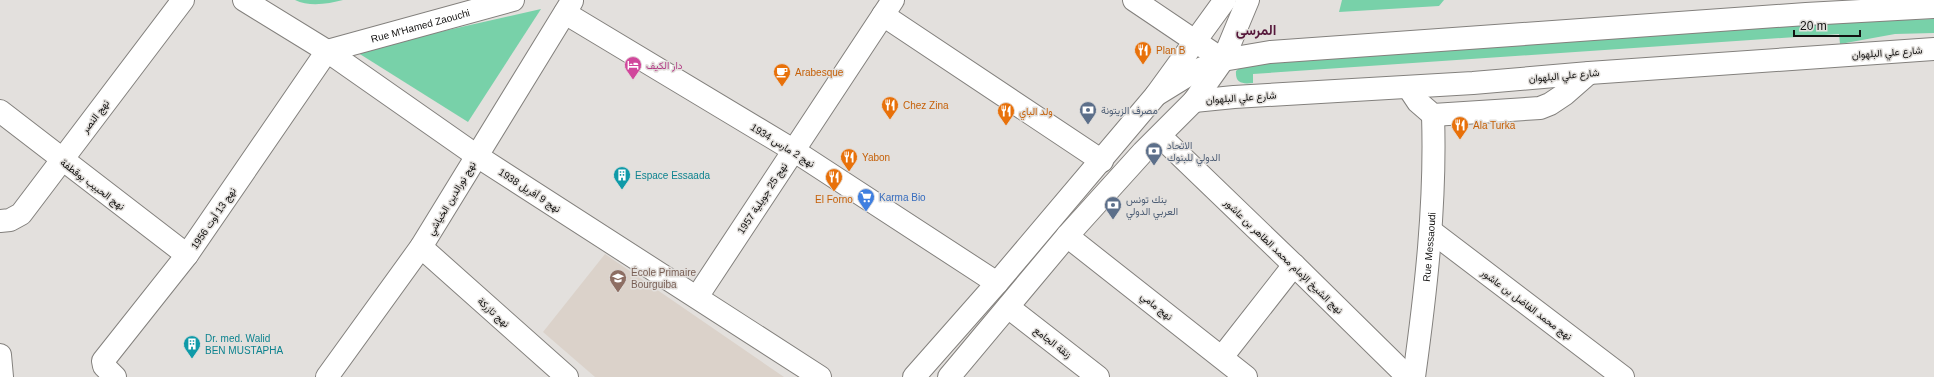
<svg xmlns="http://www.w3.org/2000/svg" width="1934" height="377" font-family="Helvetica,Vazirmatn,sans-serif">
	<rect width="100%" height="100%" fill="#e3e0dd"/>
	<path fill="#dbd2ca" d="M 605,254 L 784,377 L 595,377 L 543,332 Z"/>
	<g fill="#78d1a9">
		<path d="M 295,0 L 343,0 C 328,4 309,7 295,0 Z"/>
		<path d="M 1342,0 L 1444,0 L 1439,6 L 1339,12 Z"/>
		<path d="M 541,9 L 468,122 L 355,51 Z"/>
		<path d="M 1839,13 L 1894,20 L 1934,19 L 1934,33 L 1895,34 L 1840,44 L 1839,34 L 1253,74 L 1253,83 C 1243,84 1235,84 1236,71 L 1250,58 Z"/>
	</g>
	<g fill="none" stroke-linecap="round" stroke-linejoin="round">
		<g stroke="#83807d" stroke-width="24">
			<g id="street">
				<path d="M 244,0 L 327,51 L 477,156 L 820,377"/>
				<path d="M 1134,0 L 1223,60"/>
				<path d="M 565,13 L 793,150 L 997,283"/>
				<path d="M 883,15 L 1102,161"/>
				<path d="M 1408,87 L 1418,102 L 1433,115 L 1540,108 L 1550,104 L 1565,94 L 1589,73"/>
				<path d="M 0,111 L 187,255"/>
				<path d="M 1160,136 L 1294,265 L 1408,377"/>
				<path d="M 0,221 L 10,220 L 21,214 L 183,0"/>
				<path d="M 1431,231 L 1623,377"/>
				<path d="M 1067,236 L 1246,377"/>
				<path d="M 421,247 L 567,377"/>
				<path d="M 697,297 L 893,0"/>
				<path d="M 1008,307 L 1098,377"/>
				<path d="M 0,355 L 2,377"/>
				<path d="M 1222,357 L 1294,265"/>
				<path id="s1" d="M 115,377 L 104,366 L 103,361 L 187,255 L 327,51 L 513,0"/>
				<path d="M 327,377 L 421,247 L 572,1"/>
				<path id="s2" d="M 1414,377 C 1426,290 1436,203 1433,115"/>
			</g>
		</g>
		<g stroke="#83807d" stroke-width="24">
			<g id="secondary">
				<path d="M 1156,95 L 1195,71 L 1223,60 L 1270,52 L 1806,14 L 1934,7"/>
				<path d="M 1194,101 L 1234,97 L 1473,83 L 1589,73 L 1934,49"/>
				<path d="M 914,377 L 997,283 L 1156,95 L 1225,0"/>
				<path d="M 949,377 L 1067,236 L 1143,152 L 1194,101 L 1223,60 L 1248,0"/>
			</g>
		</g>
		<use href="#street" stroke="#fff" stroke-width="22"/>
		<use href="#secondary" stroke="#fff" stroke-width="22"/>
	</g>
	<defs>
		<g id="restaurant-pin" transform="scale(0.9)"><path d="M0 17L-7.5 6A9.5 9.5 0 1 1 7.5 6Z" fill="#e8710a" stroke="#e3e0dd"/><path d="M-5-6h1v4h1v-4h1v4h1v-4h1v5L-1.5 .5V6h-2V.5L-5-1ZM5-6V6H3V1.5H1.5Q1.5-4 5-6Z" fill="#fff"/></g>
		<g id="hotel-pin" transform="scale(0.9)"><path d="M0 17L-7.5 6A9.5 9.5 0 1 1 7.5 6Z" fill="#d1479c" stroke="#e3e0dd"/><path d="M-6-4.5h1.5V1H6V5H4.5V3h-9V5H-6ZM-4 0a1.8 1.8 0 1 1 3.6 0ZM.5 0V-2.5h3Q6-2.5 6 0Z" fill="#fff"/></g>
		<g id="cafe-pin" transform="scale(0.9)"><path d="M0 17L-7.5 6A9.5 9.5 0 1 1 7.5 6Z" fill="#e8710a" stroke="#e3e0dd"/><path d="M-5.5-4.5H6V0H3Q3 3.5 0 3.5H-2.5Q-5.5 3.5-5.5 0ZM3-3.2v2h1.7v-2ZM-6 4.5H4V6H-6Z" fill="#fff"/></g>
		<g id="bank-pin" transform="scale(0.9)"><path d="M0 17L-7.5 6A9.5 9.5 0 1 1 7.5 6Z" fill="#5c6f8a" stroke="#e3e0dd"/><path d="M-6-4H6V4H-6ZM0-2.3a2.3 2.3 0 1 0 0 4.6a2.3 2.3 0 1 0 0-4.6Z" fill="#fff"/></g>
		<g id="building-pin" transform="scale(0.9)"><path d="M0 17L-7.5 6A9.5 9.5 0 1 1 7.5 6Z" fill="#0f9aa8" stroke="#e3e0dd"/><path d="M-4-6H4V6H1V3H-1V6H-4ZM-2.5-4.3h1.7v1.8h-1.7ZM.8-4.3h1.7v1.8H.8ZM-2.5-1h1.7V.8h-1.7ZM.8-1h1.7V.8H.8Z" fill="#fff"/></g>
		<g id="supermarket-pin" transform="scale(0.9)"><path d="M0 17L-7.5 6A9.5 9.5 0 1 1 7.5 6Z" fill="#3f7fe0" stroke="#e3e0dd"/><path d="M-6-5.5h2.5l.6 2H6L4.5 2H-2.5L-4.4-4H-6ZM-1.5 3.2a1.3 1.3 0 1 0 .1 0ZM3 3.2a1.3 1.3 0 1 0 .1 0Z" fill="#fff"/></g>
		<g id="school-pin" transform="scale(0.9)"><path d="M0 17L-7.5 6A9.5 9.5 0 1 1 7.5 6Z" fill="#8d6e63" stroke="#e3e0dd"/><path d="M0-5L7-2L0 1L-7-2ZM-4 1L0 2.5L4 1V4Q0 6-4 4Z" fill="#fff"/></g>
	</defs>
	<g fill-rule="evenodd">
		<use href="#restaurant-pin" x="1143" y="50"/>
		<use href="#hotel-pin" x="633" y="65"/>
		<use href="#cafe-pin" x="782" y="72"/>
		<use href="#restaurant-pin" x="890" y="105"/>
		<use href="#bank-pin" x="1088" y="110"/>
		<use href="#restaurant-pin" x="1006" y="111"/>
		<use href="#restaurant-pin" x="1460" y="125"/>
		<use href="#bank-pin" x="1154" y="151"/>
		<use href="#restaurant-pin" x="849" y="157"/>
		<use href="#building-pin" x="622" y="175"/>
		<use href="#restaurant-pin" x="834" y="177"/>
		<use href="#supermarket-pin" x="866" y="197"/>
		<use href="#bank-pin" x="1113" y="205"/>
		<use href="#school-pin" x="618" y="278"/>
		<use href="#building-pin" x="192" y="344"/>
	</g>
	<g text-anchor="middle" stroke-width="3" stroke-linejoin="round" paint-order="stroke">
		<g font-size="10" fill="#131211" stroke="#e3e0dd">
			<text dy="4" stroke="none"><textPath href="#s1" startOffset="500">Rue M'Hamed Zaouchi</textPath></text>
			<text transform="translate(1887 52) rotate(-4)" y="4">شارع علي البلهوان</text>
			<text transform="translate(1564 75) rotate(-5)" y="4">شارع علي البلهوان</text>
			<text transform="translate(1241 97) rotate(-4)" y="4">شارع علي البلهوان</text>
			<text transform="translate(95 116) rotate(-53)" y="4">نهج النصر</text>
			<text transform="translate(783 145) rotate(32)" y="4">نهج 2 مارس 1934</text>
			<text transform="translate(93 184) rotate(37)" y="4">نهج الحبيب بوقطفة</text>
			<text transform="translate(530 190) rotate(33)" y="4">نهج 9 أفريل 1938</text>
			<text transform="translate(451 198) rotate(-59)" y="4">نهج نورالدين الخياشي</text>
			<text transform="translate(762 198) rotate(-57)" y="4">نهج 25 جويلية 1957</text>
			<text transform="translate(213 218) rotate(-56)" y="4">نهج 13 أوت 1956</text>
			<text dy="4" stroke="none"><textPath href="#s2" startOffset="131">Rue Messaoudi</textPath></text>
			<text transform="translate(1284 256) rotate(44)" y="4">نهج الشيخ الإمام محمد الطاهر بن عاشور</text>
			<text transform="translate(1527 304) rotate(37)" y="4">نهج محمد الفاضل بن عاشور</text>
			<text transform="translate(1157 306) rotate(38)" y="4">نهج مامي</text>
			<text transform="translate(494 312) rotate(42)" y="4">نهج تازركة</text>
			<text transform="translate(1053 342) rotate(38)" y="4">زنقة الجامع</text>
		</g>
		<g font-size="10" fill="#c56008" stroke="#e3e0dd" text-anchor="start">
			<text x="1156" y="54">Plan B</text>
			<text x="795" y="76">Arabesque</text>
			<text x="903" y="109">Chez Zina</text>
			<text x="1019" y="115">ولد الباي</text>
			<text x="1473" y="129">Ala Turka</text>
			<text x="862" y="161">Yabon</text>
			<text x="834" y="203" text-anchor="middle">El Forno</text>
		</g>
		<g font-size="10" fill="#b23c85" stroke="#e3e0dd" text-anchor="start">
			<text x="646" y="69">دار الكيف</text>
		</g>
		<g font-size="10" fill="#4e5e75" stroke="#e3e0dd" text-anchor="start">
			<text x="1101" y="114">مصرف الزيتونة</text>
			<text x="1167" y="149">الاتحاد<tspan x="1167" dy="12">الدولي للبنوك</tspan></text>
			<text x="1126" y="203">بنك تونس<tspan x="1126" dy="12">العربي الدولي</tspan></text>
		</g>
		<g font-size="10" fill="#0d838f" stroke="#e3e0dd" text-anchor="start">
			<text x="635" y="179">Espace Essaada</text>
			<text x="205" y="342">Dr. med. Walid<tspan x="205" dy="12">BEN MUSTAPHA</tspan></text>
		</g>
		<g font-size="10" fill="#366cbe" stroke="#e3e0dd" text-anchor="start">
			<text x="879" y="201">Karma Bio</text>
		</g>
		<g font-size="10" fill="#785e54" stroke="#e3e0dd" text-anchor="start">
			<text x="631" y="276">École Primaire<tspan x="631" dy="12">Bourguiba</tspan></text>
		</g>
		<g font-size="14" font-weight="bold" fill="#56183b" stroke="#e3e0dd">
			<text x="1256" y="35">المرسى</text>
		</g>
	</g>
	<path d="M1794 30v6h66v-6" fill="none" stroke="#131211" stroke-width="2"/>
	<text x="1800" y="30" font-size="12" fill="#131211" stroke="#e3e0dd" stroke-width="3" paint-order="stroke">20 m</text>
</svg>
